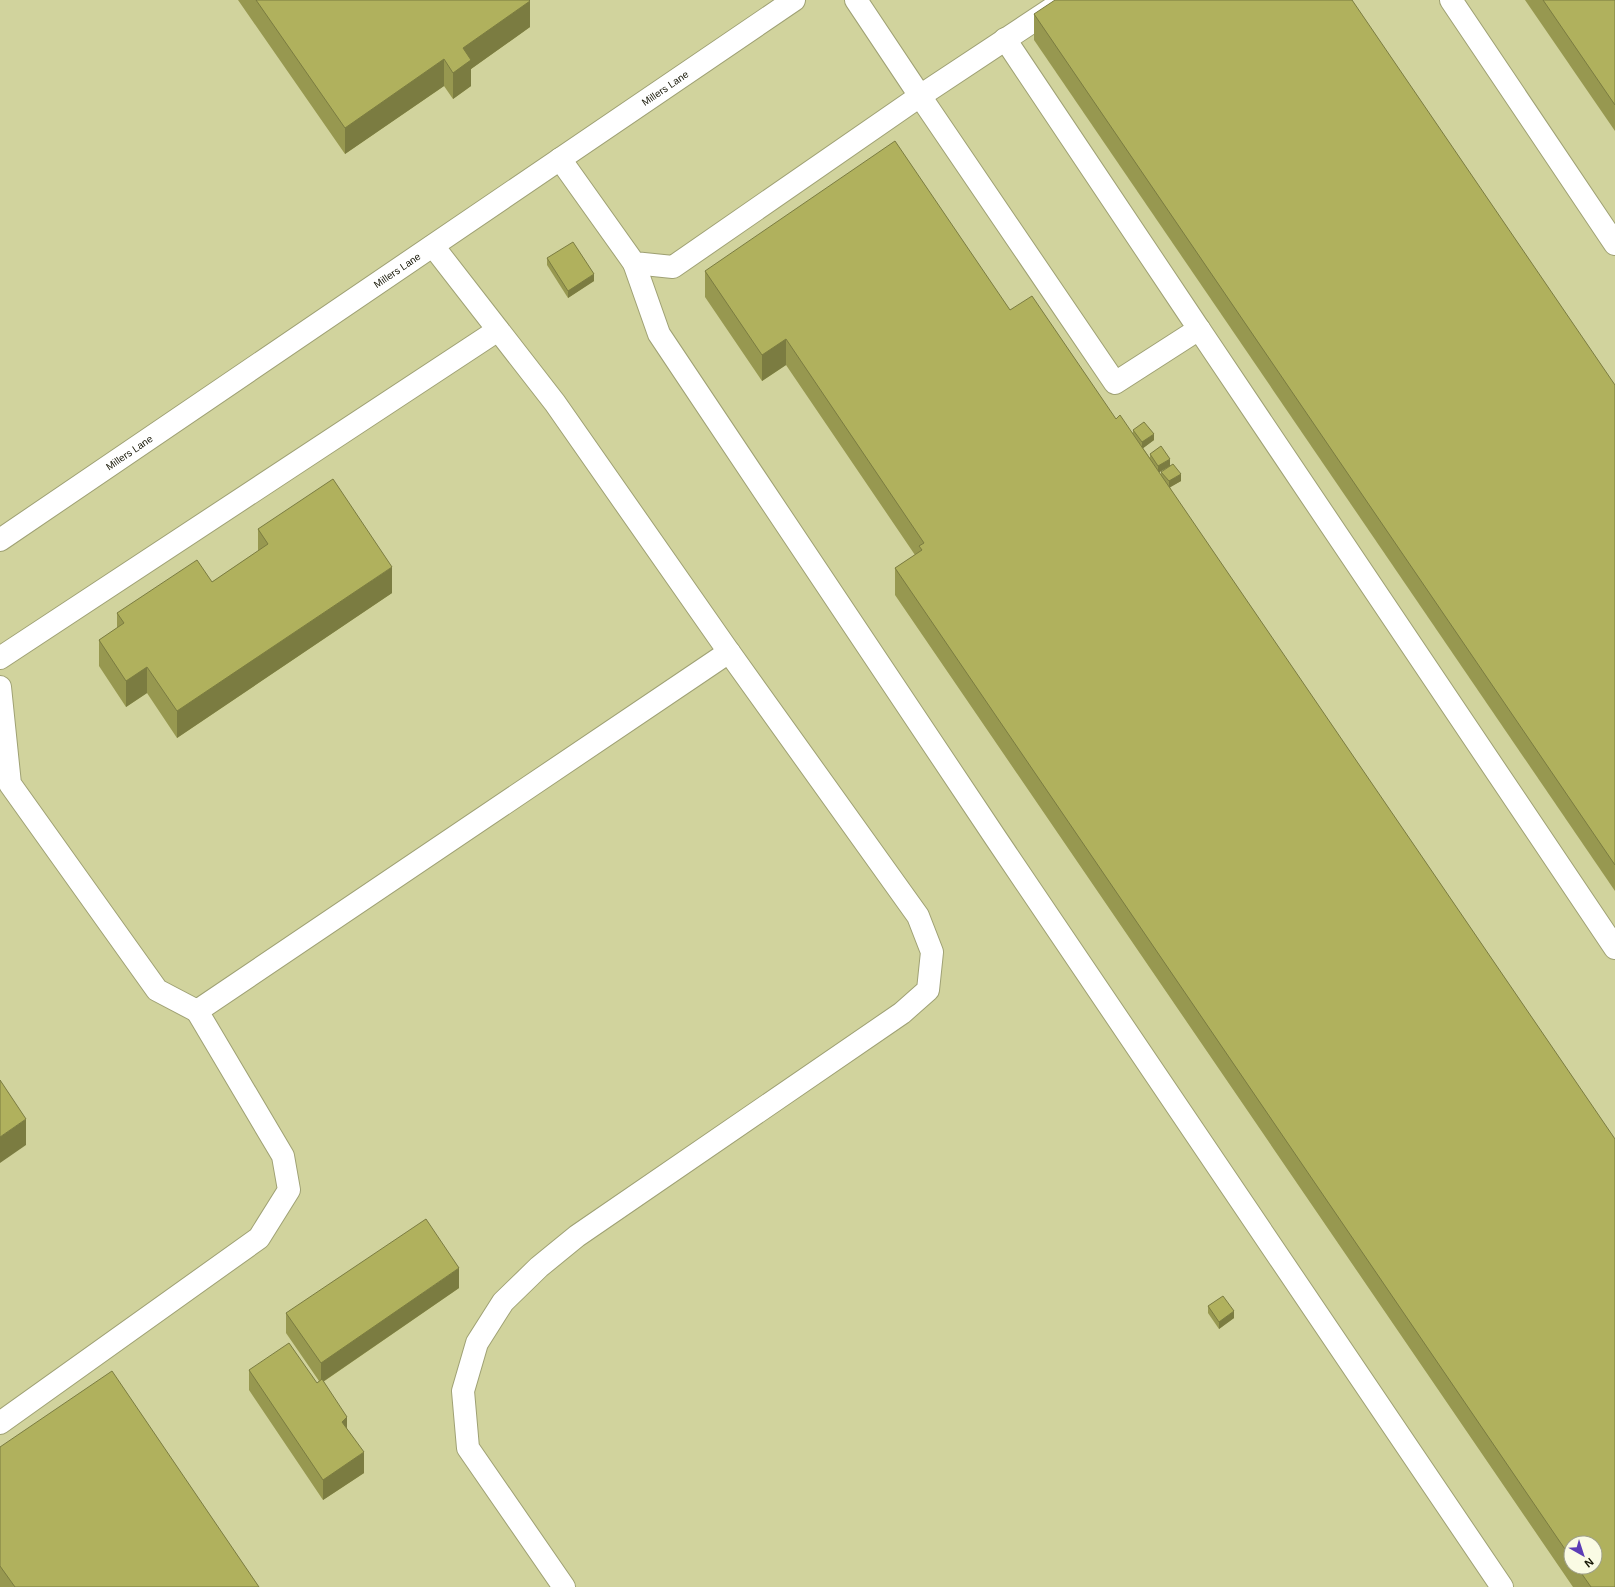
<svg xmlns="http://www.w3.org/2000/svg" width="1615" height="1587" font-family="Arial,sans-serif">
	<rect width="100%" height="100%" fill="#dadcae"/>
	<path fill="#d1d39d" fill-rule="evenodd" d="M 0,0 L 1615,0 L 1615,1587 L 0,1587 ZM 1571,1543 L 1595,1543 L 1595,1567 L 1571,1567 Z"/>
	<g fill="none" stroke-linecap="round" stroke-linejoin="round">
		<g stroke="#9fa174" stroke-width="24">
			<g id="minor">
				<path d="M 856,0 L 920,96 L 1065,0"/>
				<path d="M 1451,0 L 1615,244"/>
				<path d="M 560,159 L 634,263 L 673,267 L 920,96 L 1115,383 L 1199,329 L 1005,39"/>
				<path d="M 634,263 L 659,334 L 995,837 L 1502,1587"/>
				<path d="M 1199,329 L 1615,948"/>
				<path id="s1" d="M 0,540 L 794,0"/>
				<path d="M 0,658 L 498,330"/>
				<path d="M 0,687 L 10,784 L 157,990 L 197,1011 L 729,652 L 555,403 L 433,246"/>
				<path d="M 0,1423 L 259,1238 L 289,1190 L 283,1156 L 197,1011"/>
				<path d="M 564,1587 L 468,1448 L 463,1391 L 477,1343 L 503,1302 L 539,1267 L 577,1236 L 902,1013 L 928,990 L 932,952 L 918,916 L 729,652"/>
			</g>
		</g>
		<use href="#minor" stroke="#fff" stroke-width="22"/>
	</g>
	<g fill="#979850" fill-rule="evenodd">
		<path d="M 238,0 L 529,0 L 530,27 L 471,69 L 471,86 L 453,99 L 444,86 L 345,154 Z"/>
		<path d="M 1525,0 L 1615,0 L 1615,131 Z"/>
		<path d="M 1034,14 L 1615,385 L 1615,891 L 1034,40 Z"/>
		<path d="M 547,258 L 594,281 L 568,298 L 547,265 Z"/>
		<path d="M 705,271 L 1010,310 L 1116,419 L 1133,433 L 1133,430 L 1154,440 L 1143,448 L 1150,458 L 1150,454 L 1170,466 L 1159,472 L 1161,475 L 1161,472 L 1181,481 L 1170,487 L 1615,1587 L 1573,1587 L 895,595 L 895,568 L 915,555 L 786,365 L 762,381 L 705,297 ZM 1571,1543 L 1595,1567 L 1571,1567 Z"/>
		<path d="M 258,529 L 392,593 L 177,738 L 147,693 L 126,707 L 99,666 L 99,640 L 117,628 L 117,613 L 212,582 L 258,551 Z"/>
		<path d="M 459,1288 L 323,1382 L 347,1429 L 364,1473 L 323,1500 L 249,1390 L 249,1370 L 317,1383 L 319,1381 L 286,1333 L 286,1313 Z"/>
		<path d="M 1208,1306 L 1234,1318 L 1219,1329 L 1208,1313 Z"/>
		<path d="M 0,1447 L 259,1587 L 0,1587 Z"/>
	</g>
	<g fill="#7b7c41">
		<path d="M 530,1 L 530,27 L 471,69 L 471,86 L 453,99 L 453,73 L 463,48 Z"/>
		<path d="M 444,59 L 444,86 L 345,154 L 345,128 Z"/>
		<path d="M 594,274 L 594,281 L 568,298 L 568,291 Z"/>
		<path d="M 786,339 L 786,365 L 762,381 L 762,355 Z"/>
		<path d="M 1154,434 L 1154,440 L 1142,449 L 1142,442 Z"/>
		<path d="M 1170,459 L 1170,466 L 1158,473 L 1158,466 Z"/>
		<path d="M 1181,474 L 1181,481 L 1169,488 L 1169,481 Z"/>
		<path d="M 392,567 L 392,593 L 177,738 L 177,711 Z"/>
		<path d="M 147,667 L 147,693 L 126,707 L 126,681 Z"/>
		<path d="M 26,1119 L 26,1145 L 0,1163 L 0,1137 Z"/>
		<path d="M 459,1268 L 459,1288 L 321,1383 L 321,1363 Z"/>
		<path d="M 1234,1311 L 1234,1318 L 1219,1329 L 1219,1322 Z"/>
		<path d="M 347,1417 L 347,1438 L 342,1422 Z"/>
		<path d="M 364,1452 L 364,1473 L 323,1500 L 323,1480 Z"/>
	</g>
	<g fill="#b0b15d" stroke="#7b7c41">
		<path d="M 256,0 L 529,0 L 530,1 L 463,48 L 471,60 L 464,65 L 453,73 L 444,59 L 345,128 Z"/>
		<path d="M 1055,0 L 1352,0 L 1615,385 L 1615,865 L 1034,14 Z"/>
		<path d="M 1543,0 L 1615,0 L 1615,105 Z"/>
		<path d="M 895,141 L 1010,310 L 1032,296 L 1116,419 L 1120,415 L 1615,1139 L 1615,1587 L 1591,1587 L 1577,1567 L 1595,1567 L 1595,1543 L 1571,1543 L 1571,1558 L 895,568 L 922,550 L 919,546 L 924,543 L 786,339 L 762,355 L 705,271 Z"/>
		<path d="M 573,242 L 594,274 L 568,291 L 547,258 Z"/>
		<path d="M 1144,422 L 1154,434 L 1142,442 L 1133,430 Z"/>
		<path d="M 1161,446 L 1170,459 L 1158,466 L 1150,454 Z"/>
		<path d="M 1173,464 L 1181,474 L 1169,481 L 1161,472 Z"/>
		<path d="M 333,479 L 392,567 L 177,711 L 147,667 L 126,681 L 99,640 L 124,623 L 117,613 L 197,560 L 212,582 L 268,544 L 258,529 Z"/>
		<path d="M 0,1080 L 26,1119 L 0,1137 Z"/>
		<path d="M 426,1219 L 459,1268 L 321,1363 L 286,1313 Z"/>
		<path d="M 1223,1296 L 1234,1311 L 1219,1322 L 1208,1306 Z"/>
		<path d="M 289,1343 L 317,1383 L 322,1379 L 347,1417 L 342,1422 L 364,1452 L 323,1480 L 249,1370 Z"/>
		<path d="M 112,1371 L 259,1587 L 15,1587 L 0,1566 L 0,1447 Z"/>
	</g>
	<g text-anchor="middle" stroke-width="3" stroke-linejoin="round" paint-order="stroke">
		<g font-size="10" fill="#171706" stroke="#fafbe4">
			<text dy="4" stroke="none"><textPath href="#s1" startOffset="804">Millers Lane</textPath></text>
			<text dy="4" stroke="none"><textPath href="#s1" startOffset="480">Millers Lane</textPath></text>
			<text dy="4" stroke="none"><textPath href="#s1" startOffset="156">Millers Lane</textPath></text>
		</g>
	</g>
	<g transform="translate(1583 1555) rotate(141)"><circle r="19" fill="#fafbe4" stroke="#9fa08b"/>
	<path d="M0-3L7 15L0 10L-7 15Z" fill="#5c3db6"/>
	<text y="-6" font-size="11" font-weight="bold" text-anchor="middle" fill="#171706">N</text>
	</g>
</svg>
